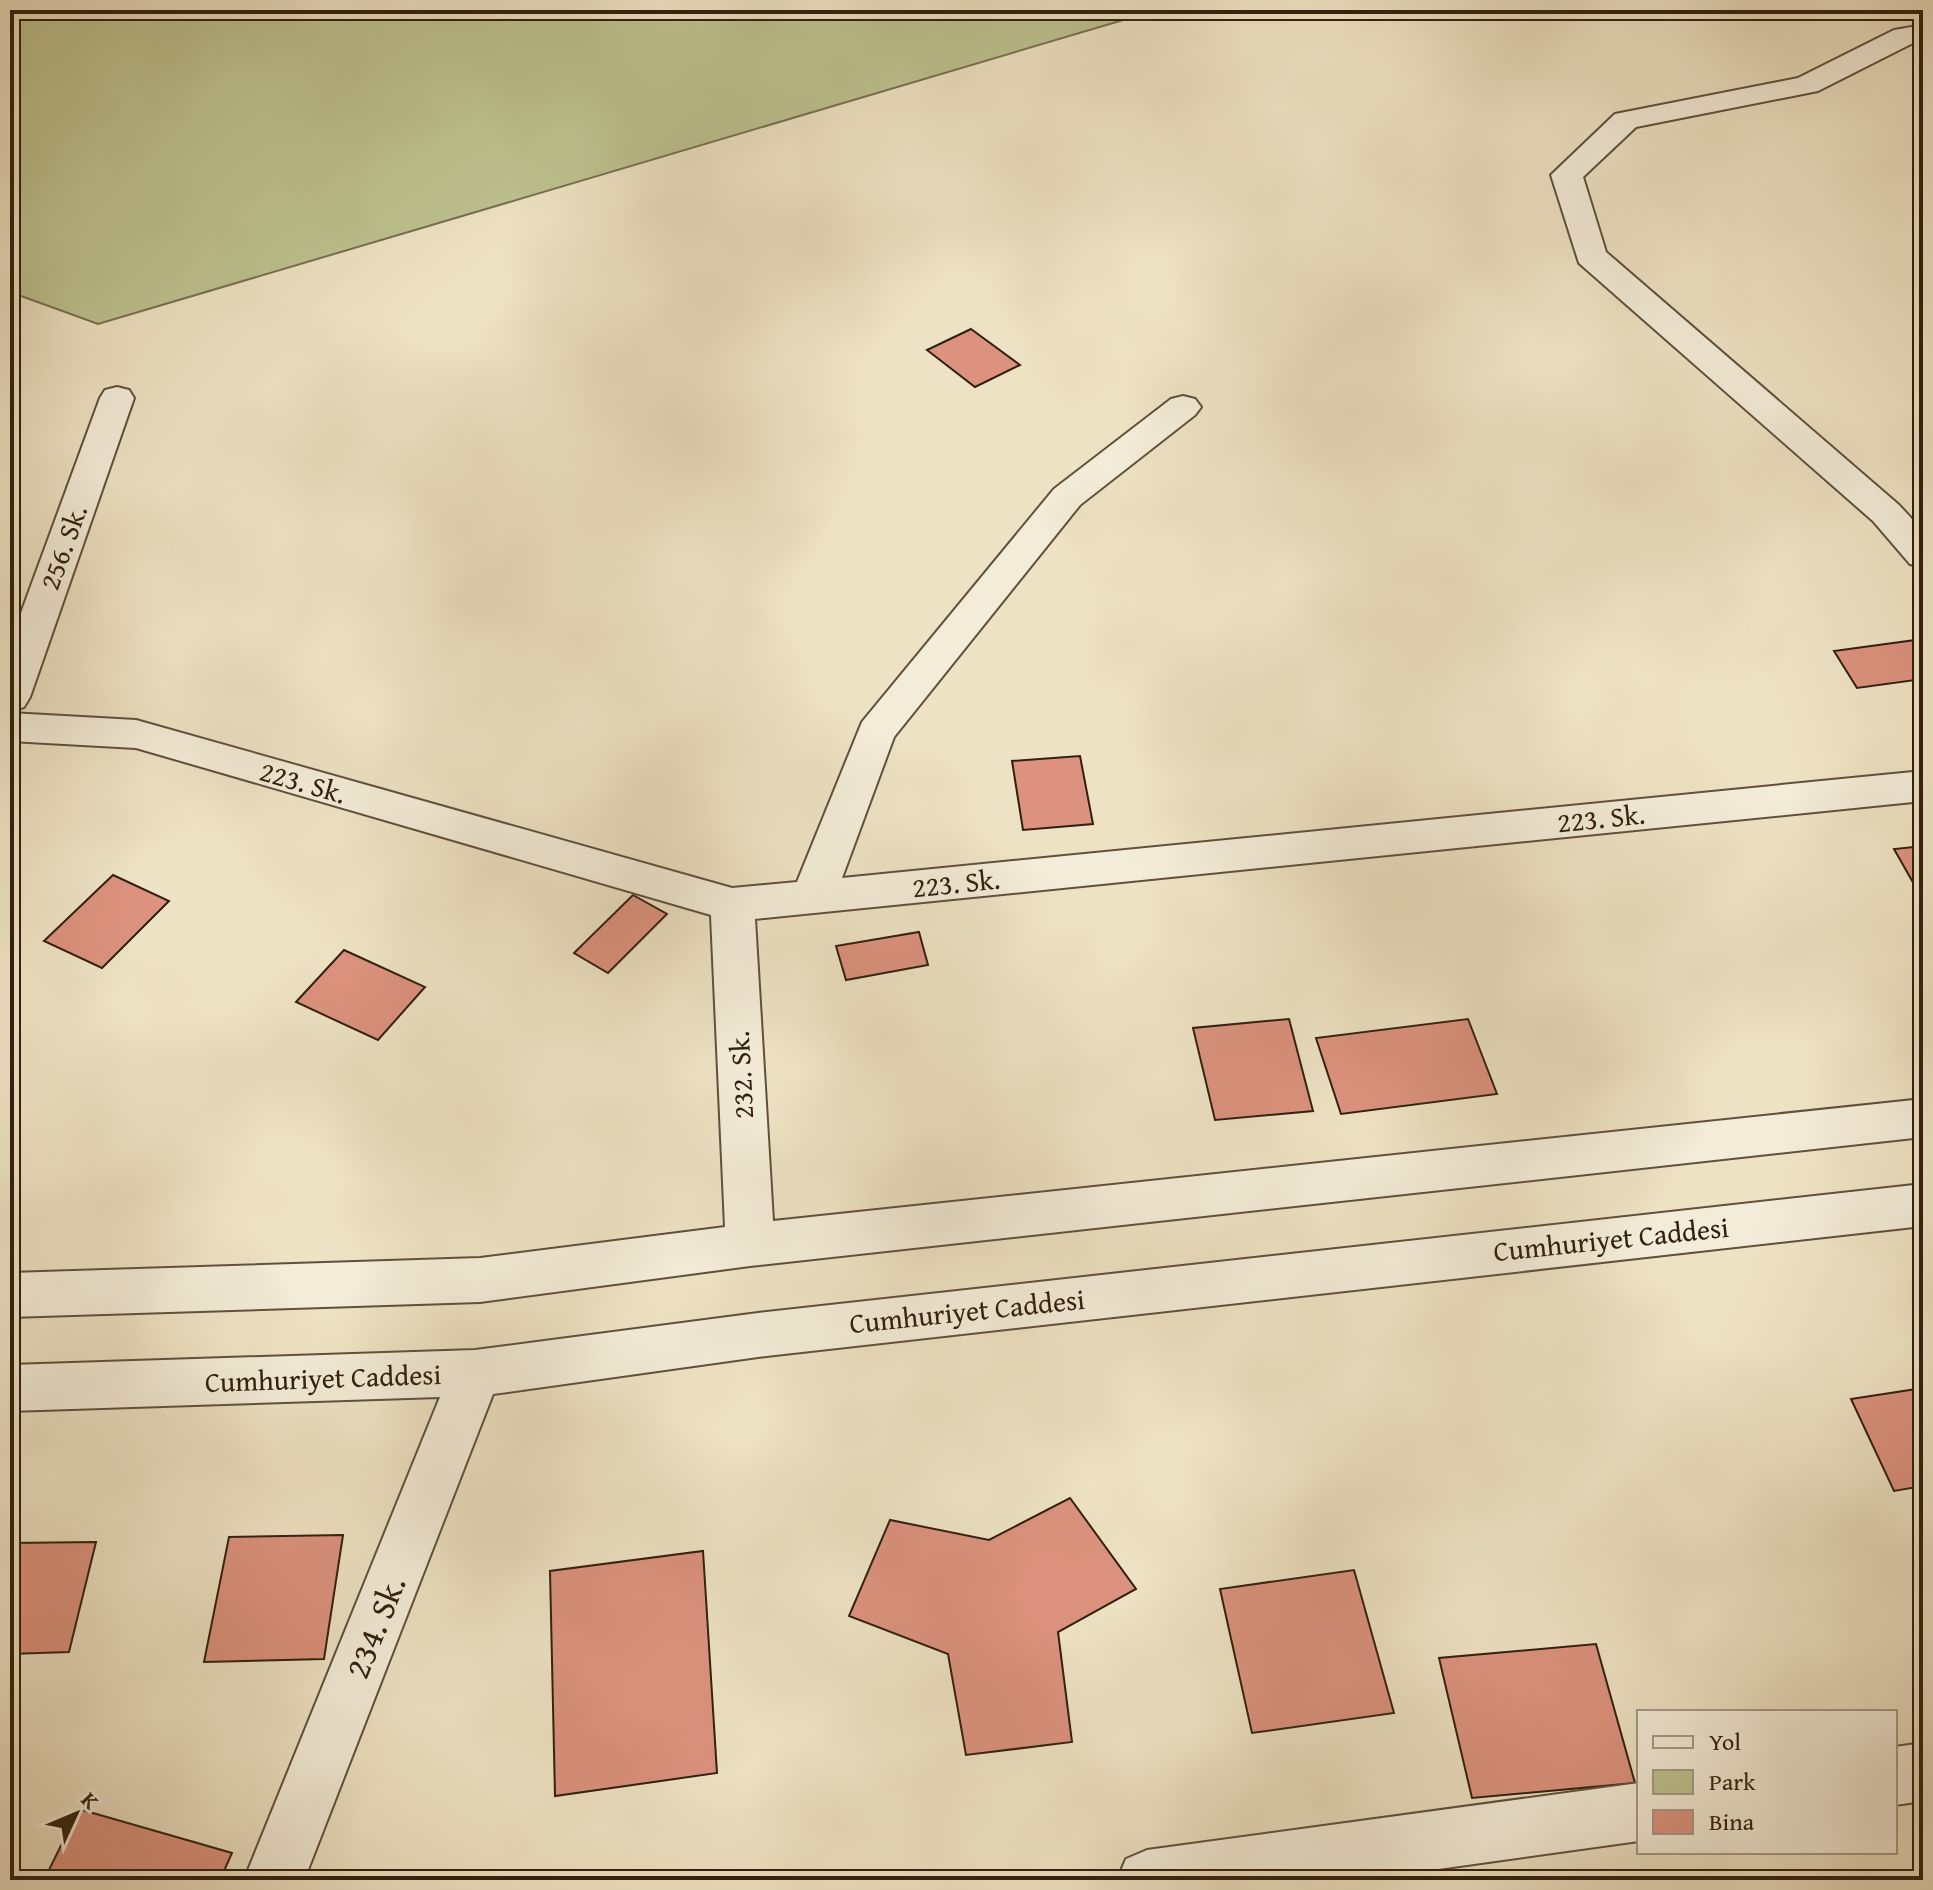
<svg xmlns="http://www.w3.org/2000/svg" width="1933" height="1890" font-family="'Gentium Book Plus',serif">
	<rect width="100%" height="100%" fill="#ede2c3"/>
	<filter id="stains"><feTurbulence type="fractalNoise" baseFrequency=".0025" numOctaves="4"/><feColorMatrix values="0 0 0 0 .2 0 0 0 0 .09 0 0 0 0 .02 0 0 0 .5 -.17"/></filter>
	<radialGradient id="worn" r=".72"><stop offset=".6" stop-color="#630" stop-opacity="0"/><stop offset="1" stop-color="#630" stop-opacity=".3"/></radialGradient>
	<path fill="#bdc290" stroke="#777150" stroke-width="2" d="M 10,10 L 1157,10 L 98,324 L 10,292 Z"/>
	<g fill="#dc927e" stroke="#31200f" stroke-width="2">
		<path d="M 971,329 L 1020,365 L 975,387 L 927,350 Z"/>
		<path d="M 1923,639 L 1923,679 L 1857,688 L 1834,651 Z"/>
		<path d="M 1080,756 L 1093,824 L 1023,830 L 1012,761 Z"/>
		<path d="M 1923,846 L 1923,900 L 1894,849 Z"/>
		<path d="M 113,875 L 169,901 L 102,968 L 44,941 Z"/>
		<path d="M 633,895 L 667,914 L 608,973 L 574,953 Z"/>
		<path d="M 919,932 L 928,965 L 846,980 L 836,946 Z"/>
		<path d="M 344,950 L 425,987 L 378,1040 L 296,1002 Z"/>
		<path d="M 1289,1019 L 1313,1111 L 1215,1120 L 1193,1028 Z"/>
		<path d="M 1468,1019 L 1497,1094 L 1341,1114 L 1316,1038 Z"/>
		<path d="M 1923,1388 L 1923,1486 L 1894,1491 L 1851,1399 Z"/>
		<path d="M 1070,1498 L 1136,1589 L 1058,1632 L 1072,1742 L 966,1755 L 948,1654 L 849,1616 L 890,1520 L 989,1540 Z"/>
		<path d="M 343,1535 L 324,1659 L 204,1662 L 229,1537 Z"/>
		<path d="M 96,1542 L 69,1652 L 10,1654 L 10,1543 Z"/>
		<path d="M 703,1551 L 717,1773 L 555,1796 L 550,1571 Z"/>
		<path d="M 1354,1570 L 1394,1713 L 1252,1733 L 1220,1589 Z"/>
		<path d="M 1596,1644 L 1635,1783 L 1472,1798 L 1439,1658 Z"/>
		<path d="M 79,1809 L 232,1853 L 220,1880 L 44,1880 Z"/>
	</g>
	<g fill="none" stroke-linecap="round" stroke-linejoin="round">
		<g stroke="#60503c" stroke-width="4">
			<g id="minor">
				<path d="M 1923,25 L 1923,43 L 1911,44 L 1818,91 L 1636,127 L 1583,177 L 1606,252 L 1899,505 L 1923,531 L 1923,567 L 1910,564 L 1873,521 L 1579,263 L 1551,175 L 1615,114 L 1798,78 L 1894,30 Z"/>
				<path d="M 117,387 L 129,390 L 134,398 L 30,697 L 24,707 L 10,711 L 10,643 L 100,398 L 105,390 Z"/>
				<path d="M 1183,396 L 1195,399 L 1201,407 L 1195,415 L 1080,505 L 894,737 L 842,878 L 1923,771 L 1923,801 L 755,919 L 773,1221 L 1923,1099 L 1923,1137 L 750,1266 L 480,1302 L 10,1317 L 10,1273 L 480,1258 L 725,1227 L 711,915 L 136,748 L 10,741 L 10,713 L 136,720 L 732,888 L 797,882 L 862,722 L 1054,489 L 1171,399 Z"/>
				<path d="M 1923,1184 L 1923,1226 L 758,1357 L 493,1394 L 304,1880 L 244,1880 L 440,1397 L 10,1411 L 10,1365 L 475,1350 L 758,1313 Z"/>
				<path d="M 1923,1743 L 1923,1801 L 1895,1805 L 1895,1747 Z"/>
				<path d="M 1639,1783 L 1639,1841 L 1360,1880 L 1117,1880 L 1126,1859 L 1147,1850 Z"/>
			</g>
		</g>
		<use href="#minor" fill="#f3ecd8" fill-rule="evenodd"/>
	</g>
	<g text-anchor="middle" stroke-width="6" stroke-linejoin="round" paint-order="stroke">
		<g font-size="28" fill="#31200f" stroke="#f3ecd8">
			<text transform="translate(63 547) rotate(-70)" y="10">256. Sk.</text>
			<text transform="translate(303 782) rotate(16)" y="10">223. Sk.</text>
			<text transform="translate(1601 818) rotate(-6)" y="10">223. Sk.</text>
			<text transform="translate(956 883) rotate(-6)" y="10">223. Sk.</text>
			<text transform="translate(741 1075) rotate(-93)" y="10">232. Sk.</text>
			<text transform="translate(1611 1239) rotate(-6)" y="10">Cumhuriyet Caddesi</text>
			<text transform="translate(967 1311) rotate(-6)" y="10">Cumhuriyet Caddesi</text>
			<text transform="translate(323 1378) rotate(-2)" y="10">Cumhuriyet Caddesi</text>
		</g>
		<g font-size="34" fill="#31200f" stroke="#f3ecd8">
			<text transform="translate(375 1627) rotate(-68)" y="12">234. Sk.</text>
		</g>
	</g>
	<rect width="1933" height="1890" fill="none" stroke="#ede2c3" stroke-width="40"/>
	<rect x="12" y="12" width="1909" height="1866" fill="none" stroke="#31200f" stroke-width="4"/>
	<rect x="20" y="20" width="1893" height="1850" fill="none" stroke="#31200f" stroke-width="2"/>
	<rect x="1637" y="1710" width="260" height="144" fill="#f3ecd8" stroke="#a59a88" stroke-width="2"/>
	<rect x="1653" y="1736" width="40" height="12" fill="#f3ecd8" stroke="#a59a88" stroke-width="2"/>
	<text x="1709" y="1750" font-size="24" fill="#31200f">Yol</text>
	<rect x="1653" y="1770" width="40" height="24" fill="#bdc290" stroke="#a59a88" stroke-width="2"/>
	<text x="1709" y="1790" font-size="24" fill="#31200f">Park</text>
	<rect x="1653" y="1810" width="40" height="24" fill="#dc927e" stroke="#a59a88" stroke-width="2"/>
	<text x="1709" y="1830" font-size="24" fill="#31200f">Bina</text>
	<g transform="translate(76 1814) rotate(46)" stroke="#f3ecd8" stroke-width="6" paint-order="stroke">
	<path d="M0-6L14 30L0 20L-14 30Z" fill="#31200f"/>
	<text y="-12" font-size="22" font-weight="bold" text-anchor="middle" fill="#31200f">K</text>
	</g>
	<rect width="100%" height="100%" filter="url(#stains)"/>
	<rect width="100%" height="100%" fill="url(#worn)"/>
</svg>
